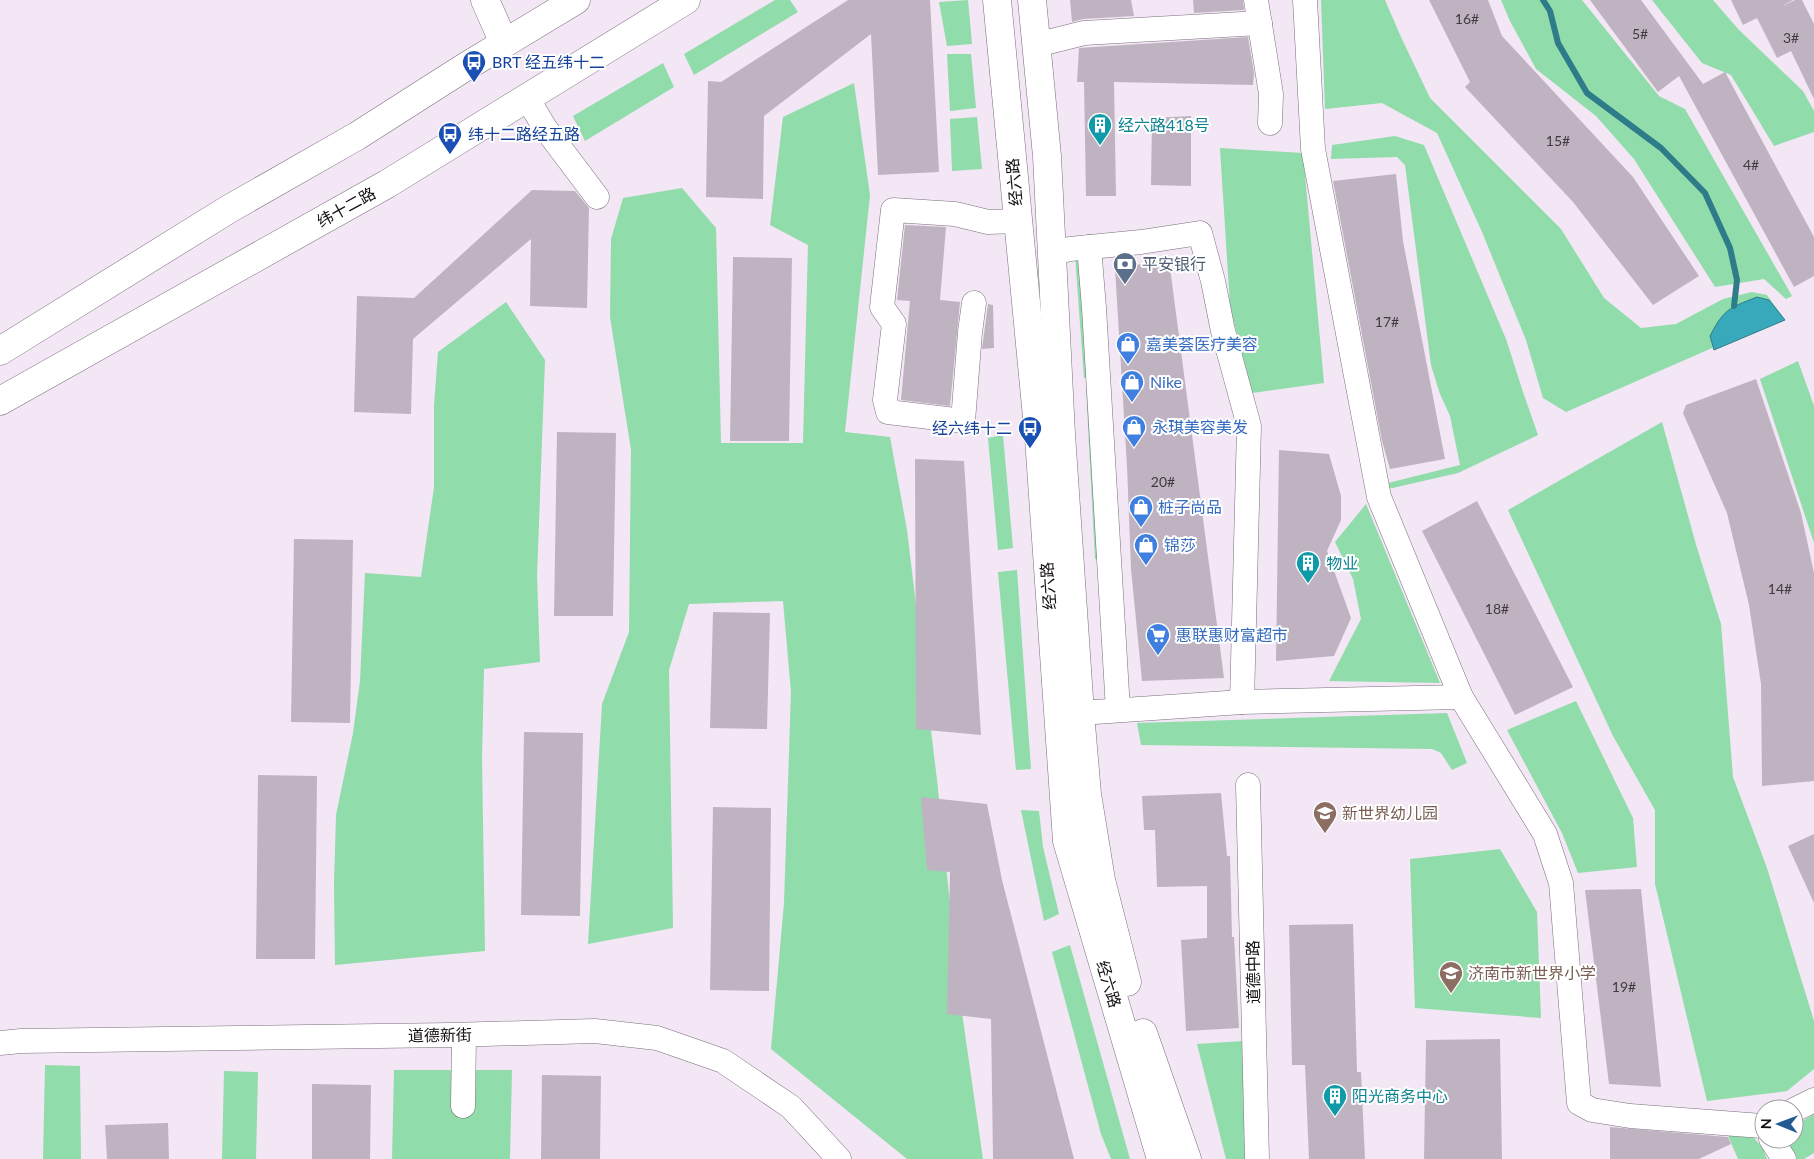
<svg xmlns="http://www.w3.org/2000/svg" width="1814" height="1159" font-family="Lato,'Noto Sans SC',sans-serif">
	<rect width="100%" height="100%" fill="#f3e6f5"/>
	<g fill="#90dcaa">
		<path d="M 775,0 L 790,0 L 798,12 L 694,75 L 684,54 Z"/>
		<path d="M 968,0 L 972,44 L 947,46 L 939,2 Z"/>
		<path d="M 1321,0 L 1385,0 L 1401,37 L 1430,98 L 1561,229 L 1604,298 L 1641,328 L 1676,324 L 1723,299 L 1752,292 L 1767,295 L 1783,317 L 1566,412 L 1543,398 L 1526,340 L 1482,232 L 1437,133 L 1382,103 L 1325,109 Z"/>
		<path d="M 1501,0 L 1582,0 L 1659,96 L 1685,109 L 1792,296 L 1786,299 L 1764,279 L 1715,287 L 1634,159 L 1596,116 L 1536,69 L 1510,21 Z"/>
		<path d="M 1652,0 L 1713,0 L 1739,30 L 1803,91 L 1814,111 L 1814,132 L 1774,146 L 1731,75 L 1702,63 Z"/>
		<path d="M 947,54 L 971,54 L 976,108 L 950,111 Z"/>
		<path d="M 663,63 L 674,87 L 585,141 L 573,116 Z"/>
		<path d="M 854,83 L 870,195 L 845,432 L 890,437 L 907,530 L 937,780 L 960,999 L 983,1159 L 907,1159 L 771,1049 L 784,903 L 791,692 L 783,601 L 689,604 L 669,670 L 673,928 L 588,944 L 602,704 L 629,632 L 631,450 L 610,317 L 611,239 L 623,198 L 682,188 L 716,228 L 721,443 L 803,443 L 808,245 L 770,225 L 783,117 Z"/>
		<path d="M 977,117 L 982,169 L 952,171 L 950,119 Z"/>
		<path d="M 1395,136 L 1424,145 L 1506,339 L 1523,392 L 1538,435 L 1458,473 L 1384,490 L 1384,484 L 1460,465 L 1450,416 L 1440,394 L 1431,365 L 1405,165 L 1397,157 L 1331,159 L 1332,145 Z"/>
		<path d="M 1220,148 L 1303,153 L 1324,383 L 1252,393 L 1230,306 Z"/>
		<path d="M 1086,254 L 1094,376 L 1084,378 L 1075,255 Z"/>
		<path d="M 506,302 L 545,360 L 537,576 L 540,662 L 484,669 L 482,757 L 485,951 L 335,965 L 334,884 L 336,815 L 353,733 L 360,681 L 365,573 L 421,577 L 434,487 L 434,405 L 438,352 Z"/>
		<path d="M 1798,361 L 1814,406 L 1814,543 L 1760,379 Z"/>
		<path d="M 1094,387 L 1104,559 L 1095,559 L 1086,388 Z"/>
		<path d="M 1662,422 L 1697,548 L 1721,624 L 1733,777 L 1767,868 L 1814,1021 L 1814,1069 L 1787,1091 L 1707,1101 L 1655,884 L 1655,810 L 1613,736 L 1508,510 Z"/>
		<path d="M 1003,435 L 1013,548 L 998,550 L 988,438 Z"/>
		<path d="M 1366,504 L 1440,683 L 1329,681 L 1361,619 L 1353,579 L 1335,542 Z"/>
		<path d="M 1017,570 L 1031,769 L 1016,770 L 998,572 Z"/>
		<path d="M 1576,701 L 1633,818 L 1637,867 L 1578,873 L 1562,833 L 1507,730 Z"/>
		<path d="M 1447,713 L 1467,763 L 1452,770 L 1441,753 L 1432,749 L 1141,745 L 1137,723 Z"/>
		<path d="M 1021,810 L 1039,811 L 1043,847 L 1059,914 L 1044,921 Z"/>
		<path d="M 1500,849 L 1537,912 L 1541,1018 L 1415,1008 L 1410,859 Z"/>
		<path d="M 1070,945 L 1130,1159 L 1111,1159 L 1101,1134 L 1052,952 Z"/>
		<path d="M 1243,1041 L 1249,1159 L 1226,1159 L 1197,1044 Z"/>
		<path d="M 45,1065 L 80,1066 L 81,1159 L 43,1159 Z"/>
		<path d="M 394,1070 L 512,1070 L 510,1159 L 392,1159 Z"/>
		<path d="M 224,1071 L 258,1072 L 256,1159 L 222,1159 Z"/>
		<path d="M 1814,1114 L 1814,1153 L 1804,1159 L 1789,1159 L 1775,1139 L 1794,1139 L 1794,1126 Z"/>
		<path d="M 1748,1130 L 1763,1149 L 1767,1159 L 1738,1159 L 1726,1131 Z"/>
	</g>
	<path fill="#38a9ba" stroke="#2e7b89" d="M 1757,297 L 1769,300 L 1785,320 L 1714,350 L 1710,336 C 1724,309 1729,308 1757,297 Z"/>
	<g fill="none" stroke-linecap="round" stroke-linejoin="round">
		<path stroke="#2e7b89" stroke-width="6" d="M 1543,0 L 1550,11 L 1558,43 L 1587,93 L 1661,148 L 1705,193 L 1730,248 L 1737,280 L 1734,306"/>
	</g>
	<g fill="#c0b3c1">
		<path d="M 848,0 L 930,0 L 939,172 L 878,175 L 871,34 L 764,116 L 763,199 L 706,197 L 708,81 L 721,82 Z"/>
		<path d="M 1070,0 L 1131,0 L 1134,16 L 1083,19 L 1072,22 Z"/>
		<path d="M 1193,0 L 1243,0 L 1244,10 L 1194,13 Z"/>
		<path d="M 1429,0 L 1488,0 L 1502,36 L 1633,177 L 1699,276 L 1653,305 L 1573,202 L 1465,87 L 1470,82 Z"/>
		<path d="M 1590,0 L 1641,0 L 1703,84 L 1725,72 L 1814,237 L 1814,276 L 1794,287 L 1679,76 L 1658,92 Z"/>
		<path d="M 1731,0 L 1793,0 L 1781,7 L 1795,0 L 1802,0 L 1814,24 L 1814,99 L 1791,51 L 1777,58 L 1757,18 L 1743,25 Z"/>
		<path d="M 1248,37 L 1254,73 L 1253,85 L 1114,82 L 1116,196 L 1086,196 L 1084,82 L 1077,82 L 1079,48 Z"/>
		<path d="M 1191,116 L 1191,186 L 1151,185 L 1152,118 Z"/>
		<path d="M 1396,174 L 1403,241 L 1445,459 L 1390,469 L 1382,441 L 1333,181 Z"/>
		<path d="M 532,190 L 575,191 L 589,208 L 587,308 L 530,306 L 531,239 L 413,339 L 411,414 L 354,412 L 357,296 L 414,298 Z"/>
		<path d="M 905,225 L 946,227 L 940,300 L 960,302 L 950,406 L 901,400 L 910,301 L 897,300 Z"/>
		<path d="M 733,257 L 792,258 L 789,441 L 730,441 Z"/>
		<path d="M 1169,260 L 1224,678 L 1142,681 L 1131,569 L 1127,466 L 1115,268 Z"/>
		<path d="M 988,304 L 993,305 L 994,348 L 982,349 Z"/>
		<path d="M 1756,379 L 1801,513 L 1814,573 L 1814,781 L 1762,786 L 1761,684 L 1749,605 L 1727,513 L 1683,413 L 1686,405 Z"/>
		<path d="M 557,432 L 616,433 L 613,616 L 554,616 Z"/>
		<path d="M 1279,450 L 1329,454 L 1341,496 L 1341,520 L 1327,551 L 1351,618 L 1334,656 L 1276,661 Z"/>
		<path d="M 915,459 L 964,461 L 981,735 L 916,729 Z"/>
		<path d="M 1477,501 L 1573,687 L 1515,715 L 1422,531 Z"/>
		<path d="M 294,539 L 353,540 L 350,723 L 291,722 Z"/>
		<path d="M 713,612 L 770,613 L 767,729 L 710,728 Z"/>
		<path d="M 524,732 L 583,733 L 580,916 L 521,915 Z"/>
		<path d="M 258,775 L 317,776 L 315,959 L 256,959 Z"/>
		<path d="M 1221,793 L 1227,856 L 1230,856 L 1232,937 L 1234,937 L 1239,1028 L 1186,1031 L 1181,940 L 1207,938 L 1207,886 L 1157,887 L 1155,830 L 1144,830 L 1142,796 Z"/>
		<path d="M 921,797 L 987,804 L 1002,880 L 1074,1159 L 993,1159 L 991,1019 L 947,1014 L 950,872 L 927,870 Z"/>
		<path d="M 713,807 L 771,808 L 769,991 L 710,990 Z"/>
		<path d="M 1814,834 L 1814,903 L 1788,846 Z"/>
		<path d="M 1641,889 L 1661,1087 L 1609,1084 L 1585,890 Z"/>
		<path d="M 1353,924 L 1357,1072 L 1361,1072 L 1365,1159 L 1309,1159 L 1305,1065 L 1292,1065 L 1289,925 Z"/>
		<path d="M 1500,1039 L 1502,1159 L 1424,1159 L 1426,1040 Z"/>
		<path d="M 542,1075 L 601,1076 L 600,1159 L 541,1159 Z"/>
		<path d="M 312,1084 L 371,1085 L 370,1159 L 312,1159 Z"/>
		<path d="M 168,1123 L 169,1159 L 107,1159 L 105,1125 Z"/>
		<path d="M 1610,1127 L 1728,1137 L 1731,1144 L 1699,1159 L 1610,1159 Z"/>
	</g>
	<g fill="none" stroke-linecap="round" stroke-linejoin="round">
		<g stroke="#7a6e7c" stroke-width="25">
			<g id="street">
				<path d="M 1256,0 L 1271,94 L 1270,123"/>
				<path d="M 1305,0 L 1313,149 L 1379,497 L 1461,697 L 1545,834 L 1561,883 L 1579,1103 L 1592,1110 L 1630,1116 L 1762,1126 L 1764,1125"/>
				<path d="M 1036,45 L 1084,33 L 1260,23"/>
				<path d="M 527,98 L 545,128 L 597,197"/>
				<path d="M 1089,247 L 1094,308 L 1118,710"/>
				<path d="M 1052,253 L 1070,249 L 1141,242 L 1200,233 L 1213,281 L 1223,331 L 1249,426 L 1242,702"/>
				<path d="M 974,303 L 970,332 L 963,421 L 888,412 L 885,400 L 894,324 L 882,307 L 893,210 L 955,214 L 988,222 L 1018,221"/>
				<path d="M 1080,713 L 1242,702 L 1461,697"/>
				<path d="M 1248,785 L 1257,1159"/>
				<path d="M 0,1043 L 21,1041 L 450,1035 L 595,1031 L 657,1038 L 723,1061 L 791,1107 L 839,1159"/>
				<path d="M 463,1106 L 464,1035"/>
				<path d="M 1794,1110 L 1814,1100"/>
				<path d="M 1771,1139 L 1784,1159"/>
			</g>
		</g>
		<g stroke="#7a6e7c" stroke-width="29">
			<g id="secondary">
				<path d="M 485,0 L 504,43"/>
				<path d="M 997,0 L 1039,438 L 1067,841 L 1161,1159"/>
				<path d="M 1032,0 L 1047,156 L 1061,434 L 1080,713 L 1087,794 L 1101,880 L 1127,982"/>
				<path d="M 1143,1033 L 1187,1159"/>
			</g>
		</g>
		<g stroke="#7a6e7c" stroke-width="29">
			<g id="primary">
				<path d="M 0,351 L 229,209 L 357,136 L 462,69 L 576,0"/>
				<path d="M 0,401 L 387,184 L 686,0"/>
			</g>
		</g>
		<use href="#street" stroke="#fff" stroke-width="24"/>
		<use href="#secondary" stroke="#fff" stroke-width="28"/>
		<use href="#primary" stroke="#fff" stroke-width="28"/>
	</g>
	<defs>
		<g id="bus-pin" transform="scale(1.25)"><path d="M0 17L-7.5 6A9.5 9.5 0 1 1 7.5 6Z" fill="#1a4fb4" stroke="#fff"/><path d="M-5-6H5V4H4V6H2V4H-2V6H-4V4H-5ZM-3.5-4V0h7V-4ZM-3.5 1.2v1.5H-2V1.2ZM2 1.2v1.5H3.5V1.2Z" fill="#fff"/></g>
		<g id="building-pin" transform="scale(1.25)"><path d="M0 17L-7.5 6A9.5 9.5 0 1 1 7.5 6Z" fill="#0f9aa8" stroke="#fff"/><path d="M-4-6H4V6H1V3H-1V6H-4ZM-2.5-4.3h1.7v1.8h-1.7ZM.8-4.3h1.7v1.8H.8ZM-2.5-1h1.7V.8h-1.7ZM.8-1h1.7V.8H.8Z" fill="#fff"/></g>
		<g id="bank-pin" transform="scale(1.25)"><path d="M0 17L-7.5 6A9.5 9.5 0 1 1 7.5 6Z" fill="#5c6f8a" stroke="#fff"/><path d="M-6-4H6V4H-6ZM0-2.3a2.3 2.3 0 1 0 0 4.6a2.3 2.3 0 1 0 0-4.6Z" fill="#fff"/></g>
		<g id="shop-pin" transform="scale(1.25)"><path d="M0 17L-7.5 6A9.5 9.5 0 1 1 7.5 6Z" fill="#3f7fe0" stroke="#fff"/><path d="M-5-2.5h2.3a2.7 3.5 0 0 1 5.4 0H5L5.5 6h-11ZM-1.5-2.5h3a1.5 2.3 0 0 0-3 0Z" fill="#fff"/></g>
		<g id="supermarket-pin" transform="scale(1.25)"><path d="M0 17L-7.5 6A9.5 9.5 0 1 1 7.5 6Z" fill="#3f7fe0" stroke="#fff"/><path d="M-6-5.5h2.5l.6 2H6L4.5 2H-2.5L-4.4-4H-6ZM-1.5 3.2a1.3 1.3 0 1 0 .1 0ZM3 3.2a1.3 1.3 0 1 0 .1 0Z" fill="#fff"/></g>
		<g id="school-pin" transform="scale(1.25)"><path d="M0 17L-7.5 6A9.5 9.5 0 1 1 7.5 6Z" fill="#8d6e63" stroke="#fff"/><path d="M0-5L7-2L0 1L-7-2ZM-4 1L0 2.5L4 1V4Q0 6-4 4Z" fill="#fff"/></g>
	</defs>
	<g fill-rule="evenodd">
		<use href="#bus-pin" x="474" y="62"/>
		<use href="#building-pin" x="1100" y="125"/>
		<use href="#bus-pin" x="450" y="134"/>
		<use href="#bank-pin" x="1125" y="264"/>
		<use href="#shop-pin" x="1128" y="344"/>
		<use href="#shop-pin" x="1132" y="382"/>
		<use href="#shop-pin" x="1134" y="427"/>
		<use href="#bus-pin" x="1030" y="428"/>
		<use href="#shop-pin" x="1141" y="507"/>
		<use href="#shop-pin" x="1146" y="545"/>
		<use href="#building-pin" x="1308" y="563"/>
		<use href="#supermarket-pin" x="1158" y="635"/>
		<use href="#school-pin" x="1325" y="813"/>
		<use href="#school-pin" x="1451" y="973"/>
		<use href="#building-pin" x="1335" y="1096"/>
	</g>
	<g text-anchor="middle" stroke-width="4" stroke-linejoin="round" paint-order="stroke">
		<g font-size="14" fill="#403a41">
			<text x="1467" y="24">16#</text>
			<text x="1640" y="39">5#</text>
			<text x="1791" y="43">3#</text>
			<text x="1558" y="146">15#</text>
			<text x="1751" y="170">4#</text>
			<text x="1387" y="327">17#</text>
			<text x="1163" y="487">20#</text>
			<text x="1780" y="594">14#</text>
			<text x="1497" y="614">18#</text>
			<text x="1624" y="992">19#</text>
		</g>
		<g font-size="16" fill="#164399" stroke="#fff" text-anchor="start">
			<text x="492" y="68">BRT 经五纬十二</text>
			<text x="468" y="140">纬十二路经五路</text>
			<text x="1012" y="434" text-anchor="end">经六纬十二</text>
		</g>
		<g font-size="16" fill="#0d838f" stroke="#fff" text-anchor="start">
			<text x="1118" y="131">经六路418号</text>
			<text x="1326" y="569">物业</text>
			<text x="1352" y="1102">阳光商务中心</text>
		</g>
		<g font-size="16" fill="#161116" stroke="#fff">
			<text transform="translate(1014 182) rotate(-95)" y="6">经六路</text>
			<text transform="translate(346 207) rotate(-29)" y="6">纬十二路</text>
			<text transform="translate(1048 586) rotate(-94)" y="6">经六路</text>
			<text transform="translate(1253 972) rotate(-91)" y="6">道德中路</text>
			<text transform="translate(1109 984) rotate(73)" y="6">经六路</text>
			<text transform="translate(440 1035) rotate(-1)" y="6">道德新街</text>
		</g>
		<g font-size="16" fill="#4e5e75" stroke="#fff" text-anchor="start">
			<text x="1142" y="270">平安银行</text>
		</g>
		<g font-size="16" fill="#366cbe" stroke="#fff" text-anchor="start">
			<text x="1146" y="350">嘉美荟医疗美容</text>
			<text x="1150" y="388">Nike</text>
			<text x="1152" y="433">永琪美容美发</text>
			<text x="1158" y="513">桩子尚品</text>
			<text x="1164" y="551">锦莎</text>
			<text x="1176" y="641">惠联惠财富超市</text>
		</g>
		<g font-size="16" fill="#785e54" stroke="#fff" text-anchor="start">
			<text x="1342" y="819">新世界幼儿园</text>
			<text x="1468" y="979">济南市新世界小学</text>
		</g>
	</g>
	<g transform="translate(1779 1124) rotate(271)"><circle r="24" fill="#ffffff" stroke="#a2a0a2"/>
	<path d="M0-4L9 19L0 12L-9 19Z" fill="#235a92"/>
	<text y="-8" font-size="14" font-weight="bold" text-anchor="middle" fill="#161116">N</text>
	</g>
</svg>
